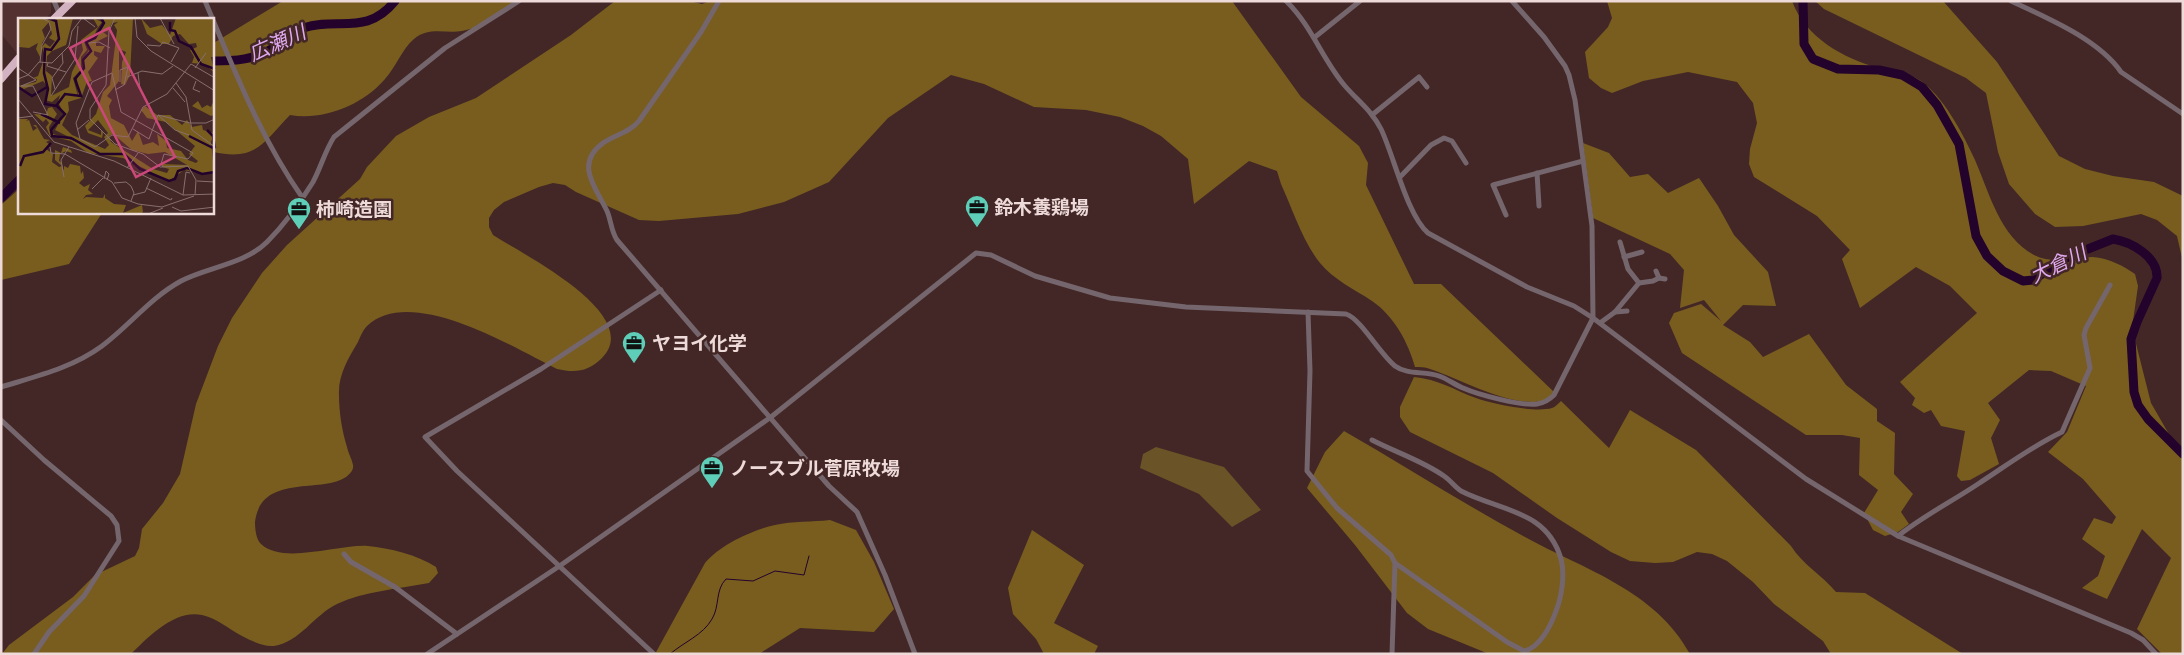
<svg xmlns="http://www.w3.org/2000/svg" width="2184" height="655" font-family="'Alegreya Sans','Noto Sans JP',sans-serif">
	<rect width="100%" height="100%" fill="#432726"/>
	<path fill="#533130" d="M 1,1 L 51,1 L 51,13 L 45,19 L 19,19 L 19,49 L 16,52 L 1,34 Z"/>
	<path fill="#695327" d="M 1156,447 L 1224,467 L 1261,510 L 1232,527 L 1199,494 L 1140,468 L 1143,454 Z"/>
	<g fill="#785d1f">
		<path d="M 283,1 L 514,1 C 497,16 484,27 462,31 C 446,34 429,26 414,39 C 402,49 396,67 385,79 C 363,105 323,121 290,115 C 262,144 256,161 213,152 L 212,44 Z"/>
		<path d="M 615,1 L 689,1 L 702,4 L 710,1 L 1232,1 L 1301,97 L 1359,146 L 1368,163 L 1366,185 L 1414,284 L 1441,284 L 1554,392 C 1536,422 1455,376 1430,369 C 1425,367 1420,367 1415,367 C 1408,342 1394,316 1372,301 C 1354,289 1334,280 1320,263 C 1303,242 1292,208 1281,184 L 1277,171 L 1249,161 L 1194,204 L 1188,159 L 1161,136 L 1143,126 L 1120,117 L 1086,110 L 1034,107 L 984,84 L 951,75 L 888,118 L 829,182 L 784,202 L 738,214 L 659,221 L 639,220 L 576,192 L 565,185 L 553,183 L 539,187 L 504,202 L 494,210 L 489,218 L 489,227 L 493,235 C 520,253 645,314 602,358 C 588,372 575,373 557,369 C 514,348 411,284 367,326 C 363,330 360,337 358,342 C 348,359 338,375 339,395 C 339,412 342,431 347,447 C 348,453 352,459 353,465 C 354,470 350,474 346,477 C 321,494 261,473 255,522 C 255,529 256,539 261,544 C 283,565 339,544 368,546 C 389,548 418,555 436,567 L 438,573 L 429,583 C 398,589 365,591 337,604 C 314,615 300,642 274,646 C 263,647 252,641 242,636 C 229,629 216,618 202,615 C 175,609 148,637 131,654 L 2,654 L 9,645 L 73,597 L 95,575 L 135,556 L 139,548 L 142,529 L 163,503 L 180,474 L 196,404 L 218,346 L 232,318 L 262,273 L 287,245 L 360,179 L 367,167 L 396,136 L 429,117 L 476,98 L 571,35 Z"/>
		<path d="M 1607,1 L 1792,1 C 1805,37 1844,59 1879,68 C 1894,72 1914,74 1925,84 C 1947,103 1963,134 1975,160 C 1989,192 2000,237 2034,255 C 2054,265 2073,257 2093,257 C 2109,258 2123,266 2135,274 L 2138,286 L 2132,328 L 2151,403 L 2170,436 L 2183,448 L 2183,654 L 2162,654 L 2137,629 L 2171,558 L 2142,529 L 2107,599 L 2082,588 L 2098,576 L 2105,556 L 2082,539 L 2094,518 L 2112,524 L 2116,517 L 2083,479 L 2048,452 L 2067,432 L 2086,386 L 2051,371 L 2029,370 L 1988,403 L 2000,420 L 1991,438 L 1999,464 L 1970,480 L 1961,481 L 1957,476 L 1965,431 L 1941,426 L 1931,410 L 1924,413 L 1912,405 L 1915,398 L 1900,382 L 1977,313 L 1950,286 L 1916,267 L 1860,308 L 1842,259 L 1850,250 L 1817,216 L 1754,177 L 1749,164 L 1750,149 L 1757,123 L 1753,103 L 1737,82 L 1688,72 L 1643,81 L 1612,93 L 1601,88 L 1589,78 L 1585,52 L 1608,27 L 1612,18 Z"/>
		<path d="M 1815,1 L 1943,1 L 1997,62 L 2059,156 L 2085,169 L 2113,176 L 2154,182 L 2183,196 L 2183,262 L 2177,236 L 2157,220 L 2141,214 L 2083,226 L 2055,227 L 2035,214 L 2009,184 L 1998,152 L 1986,93 L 1966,78 L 1824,9 Z"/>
		<path d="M 1583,143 L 1609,153 L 1630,177 L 1648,174 L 1668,193 L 1699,178 L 1718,206 L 1734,235 L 1768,272 L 1776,306 L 1743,305 L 1723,325 L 1750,342 L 1763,357 L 1809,334 L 1846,385 L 1877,409 L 1877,421 L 1895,433 L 1894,474 L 1913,494 L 1901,512 L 1909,524 L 1898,532 L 1885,536 L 1873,530 L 1864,513 L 1878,490 L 1859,475 L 1860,438 L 1842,435 L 1806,435 L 1682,353 L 1669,323 L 1674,313 L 1701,304 L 1721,321 L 1704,300 L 1680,308 L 1684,270 L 1670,254 L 1593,218 Z"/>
		<path d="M 19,189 L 19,212 L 102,213 L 69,264 L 1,280 L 1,205 Z"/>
		<path d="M 1414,377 C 1438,379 1454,390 1476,398 C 1492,404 1536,413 1552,408 C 1555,407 1558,404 1561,401 L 1609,448 L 1630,410 L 1696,450 L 1791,546 C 1803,565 1822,575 1836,592 L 1865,593 L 1963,654 L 1831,654 L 1823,641 L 1774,604 L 1753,582 L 1727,561 L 1712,554 L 1697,552 L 1673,562 L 1655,563 L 1630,561 L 1611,552 L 1557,518 L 1493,473 L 1410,432 L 1400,417 L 1400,407 Z"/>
		<path d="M 1344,431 C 1405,466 1464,504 1525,537 C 1585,570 1655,590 1690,654 L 1489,654 L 1428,629 L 1407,613 L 1355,545 L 1307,488 L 1325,452 Z"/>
		<path d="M 830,520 L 856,530 L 874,562 L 894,609 L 874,632 L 800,628 L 759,654 L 655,654 L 705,563 C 720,545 752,530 775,525 C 793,521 812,522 830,520 Z"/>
		<path d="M 1032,530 L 1084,565 L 1054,623 L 1098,646 L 1094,654 L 1044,654 L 1036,639 L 1013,614 L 1008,588 Z"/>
	</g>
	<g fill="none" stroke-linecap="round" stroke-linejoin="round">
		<path stroke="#23022c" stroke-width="1" d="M 670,654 C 684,642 703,635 712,619 C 720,606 715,590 726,579 L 753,581 L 775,571 L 804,575 L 809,556"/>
		<g stroke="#23022c" stroke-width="9">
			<path d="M 1803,1 L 1804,44 L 1813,59 L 1838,69 L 1879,70 L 1902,75 L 1922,87 L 1937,105 L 1959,144 L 1976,236 L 1987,256 L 2003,271 L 2023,281 L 2033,280 L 2068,257 L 2113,239 C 2132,242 2158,257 2157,278 L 2137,322 L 2131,339 L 2134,392 L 2138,405 L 2148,419 L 2183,454"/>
			<path d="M 212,61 C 235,61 255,60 275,47 C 284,41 292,32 303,28 C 338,16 366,37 395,1"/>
			<path d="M 1,198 L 19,180"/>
		</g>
		<g stroke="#74666c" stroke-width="5">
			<path d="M 54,1 L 59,13"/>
			<path d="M 205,1 C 234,69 260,137 302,197"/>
			<path d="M 719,1 L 701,32 L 639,121 C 629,133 616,134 603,143 C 574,164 596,188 607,211 C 611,220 611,231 617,240 L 829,486 L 857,512 L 885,575 L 915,654"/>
			<path d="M 1286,1 C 1312,26 1322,59 1345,86 C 1358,101 1372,111 1381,129 C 1394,156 1407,215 1428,233 L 1527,287 L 1574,306 L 1593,318 L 1806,479 L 1898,536 L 2131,633 L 2143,640 L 2156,654"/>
			<path d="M 2011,1 C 2047,18 2098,39 2121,72 L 2183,114"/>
			<path d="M 1315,37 L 1360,1"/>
			<path d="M 1372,115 L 1419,77 L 1427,87"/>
			<path d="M 1537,173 L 1539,206"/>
			<path d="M 1400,177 L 1431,145 L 1444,138 L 1452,141 L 1466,163"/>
			<path d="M 1506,215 L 1493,185 L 1583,161"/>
			<path d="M 1620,242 L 1628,269 L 1639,283"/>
			<path d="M 1624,257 L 1642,252"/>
			<path d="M 1656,271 L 1659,278 L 1665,279"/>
			<path d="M 1308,312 L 1310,371 L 1307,471 L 1337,508 L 1391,555 L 1395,563 L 1392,654"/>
			<path d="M 1615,312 L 1627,311"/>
			<path d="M 1600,323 L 1615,312 L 1639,283 L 1653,281 L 1659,278"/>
			<path d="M 1,387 C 37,376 72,368 102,346 C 130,325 150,298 181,281 C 208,267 245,264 267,242 C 284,225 300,203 313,182 C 321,167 325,151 334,137 L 445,48 L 519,1"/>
			<path d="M 1,420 L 44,460 L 111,516 L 117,525 L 119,541 L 84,596 L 49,632 L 34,654"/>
			<path d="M 1372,440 C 1395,452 1423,461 1444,476 C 1450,480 1455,487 1461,491 C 1500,511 1547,510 1561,559 C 1565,574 1562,596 1556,611 C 1551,625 1540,648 1524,651 L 1507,642 L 1395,563"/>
			<path d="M 1898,536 C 1923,516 1951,502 1978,484 C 2006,466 2032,446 2062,432 L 2090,368 L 2084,335 L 2086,328 L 2110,285"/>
			<path d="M 344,554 L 351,562 L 395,587 L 457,634"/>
			<path d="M 427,654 L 561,565 L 771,417 L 976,253 L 991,255 L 1035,276 L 1110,298 L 1186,307 L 1346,314 C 1361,319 1379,353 1395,366 C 1407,375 1425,371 1439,376 C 1448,379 1455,385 1463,388 C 1479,395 1521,406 1537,404 C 1544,403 1549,400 1554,395 L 1593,318 L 1592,226 L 1575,100 L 1569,75 L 1565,66 L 1544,37 L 1512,1"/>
			<path d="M 654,654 L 457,471 L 425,437 L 541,369 L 661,290"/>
		</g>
		<g stroke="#d2b1c0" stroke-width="8">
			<path d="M 54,19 L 72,1"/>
			<path d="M 1,79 L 19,58"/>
		</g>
	</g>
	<defs>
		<g id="office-pin" transform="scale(1.25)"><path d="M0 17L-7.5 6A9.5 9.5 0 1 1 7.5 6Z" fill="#5eceb8" stroke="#432726"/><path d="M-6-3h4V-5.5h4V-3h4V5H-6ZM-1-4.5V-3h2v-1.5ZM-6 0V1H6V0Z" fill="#111"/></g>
	</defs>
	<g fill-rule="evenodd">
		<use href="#office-pin" x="977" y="207"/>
		<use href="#office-pin" x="299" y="209"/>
		<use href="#office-pin" x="634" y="343"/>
		<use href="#office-pin" x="712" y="468"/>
	</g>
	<g text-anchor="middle" stroke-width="5" stroke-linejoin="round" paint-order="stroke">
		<g font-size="19" font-weight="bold" fill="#eddad9" stroke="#432726" text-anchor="start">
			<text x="994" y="214">鈴木養鶏場</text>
			<text x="316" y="216">柿崎造園</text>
			<text x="652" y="350">ヤヨイ化学</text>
			<text x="730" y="475">ノースブル菅原牧場</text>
		</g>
		<g font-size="20" font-style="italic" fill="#e0a9f1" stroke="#432726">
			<text transform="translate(277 43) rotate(-24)" y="7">広瀬川</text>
			<text transform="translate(2058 264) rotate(-26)" y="7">大倉川</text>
		</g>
	</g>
	<g transform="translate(18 18)">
		<rect width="196" height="196" fill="#432726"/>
		<path d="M 0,0 L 55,0 L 48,27 L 34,33 L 29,38 L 28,53 L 34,58 L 33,78 L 51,69 L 54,54 L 65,32 L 63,22 L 80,9 L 75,0 L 84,4 L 79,11 L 77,16 L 66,23 L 69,32 L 63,39 L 63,52 L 55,60 L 60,78 L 59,60 L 65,50 L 65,41 L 71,32 L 69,24 L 77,19 L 86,4 L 85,0 L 115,0 L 112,57 L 107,67 L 103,66 L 104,44 L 108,34 L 101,31 L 101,63 L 89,78 L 94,82 L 91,88 L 93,100 L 106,107 L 114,123 L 120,113 L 125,127 L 135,124 L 141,128 L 139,116 L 148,123 L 149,130 L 163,133 L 170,142 L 178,145 L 180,143 L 171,136 L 177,128 L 148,104 L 129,100 L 123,92 L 127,88 L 139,97 L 152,97 L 164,107 L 169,102 L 174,109 L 184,107 L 185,112 L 196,115 L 193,124 L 196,153 L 185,156 L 166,152 L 151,163 L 105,140 L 70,135 L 53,123 L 32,118 L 28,109 L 31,105 L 28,101 L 25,104 L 16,96 L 28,97 L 30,90 L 34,89 L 39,96 L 31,109 L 32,115 L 63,125 L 37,112 L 46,96 L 40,84 L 42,77 L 34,84 L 27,82 L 31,70 L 25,63 L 6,71 L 0,68 L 18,64 L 19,61 L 15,60 L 20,58 L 27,38 L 24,29 L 27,25 L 32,29 L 37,23 L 31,20 L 34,16 L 31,4 L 24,12 L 27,20 L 24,25 L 23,36 L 22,39 L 18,31 L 20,25 L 11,30 L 1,29 L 2,25 L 0,29 ZM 100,4 L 96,7 L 99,12 L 92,67 L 85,74 L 78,96 L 67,108 L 70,115 L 84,120 L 85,115 L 83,112 L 83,117 L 70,112 L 80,102 L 90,115 L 86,119 L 91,127 L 87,131 L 54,117 L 44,107 L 51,92 L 50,84 L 63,80 L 69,64 L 74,63 L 70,54 L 80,40 L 76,37 L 76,33 L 83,35 L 87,28 L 78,28 L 78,24 L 90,18 L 85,14 L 90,13 L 94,5 ZM 95,116 L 114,132 L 130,136 L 147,134 L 169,147 L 144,146 L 144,149 L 151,151 L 149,155 L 135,151 L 93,124 L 91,118 ZM 123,0 L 132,10 L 144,7 L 152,17 L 158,0 L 196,0 L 196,39 L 193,39 L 196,54 L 186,46 L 174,45 L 176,39 L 172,32 L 179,29 L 178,25 L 171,26 L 162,16 L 155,18 L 151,26 L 144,26 L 129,16 ZM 196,82 L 196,97 L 193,98 L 174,88 L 180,83 L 184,90 L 189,87 L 193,89 ZM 0,101 L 10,101 L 8,103 L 11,102 L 15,113 L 19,110 L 15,107 L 18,107 L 26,121 L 32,122 L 28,124 L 31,126 L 28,131 L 35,136 L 34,144 L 41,149 L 44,148 L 37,142 L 37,132 L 43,135 L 45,129 L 53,132 L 54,135 L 48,133 L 42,136 L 41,143 L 43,144 L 46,153 L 46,148 L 50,150 L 52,146 L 62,148 L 63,156 L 65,153 L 66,160 L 61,165 L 66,169 L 72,166 L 70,172 L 75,176 L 68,177 L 65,181 L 68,179 L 85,180 L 87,176 L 87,180 L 96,186 L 108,187 L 105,195 L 124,187 L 125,194 L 122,196 L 0,196 Z" fill="#785d1f" fill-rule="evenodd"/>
		<path fill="none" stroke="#23022c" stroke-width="2.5" d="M 30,0 L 38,3 L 41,21 L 33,32 L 27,31 L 26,55 L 30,71 L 27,86 L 39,88 L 47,96 L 33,112 L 34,118 L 53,120 L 82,136 L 106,136 L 122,151 L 151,163 L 157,161 L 160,153 L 169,150 L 184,156 L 197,154M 152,4 L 152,12 L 157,13 L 161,23 L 173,29 L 183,46 L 197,51M 0,69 L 14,78 L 29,69M 38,88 L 47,76 L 63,78 L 57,61 L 66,50 L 65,42 L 73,33 L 68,24 L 77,20 L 86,5 L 83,0M 23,96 L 42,105M 189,112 L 195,118 L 197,130M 171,118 L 197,131M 2,148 L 6,138 L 25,134 L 33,125"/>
		<path fill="none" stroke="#876f6e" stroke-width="1" d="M 65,0 L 77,9M 97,0 L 91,13 L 88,67 L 72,91 L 72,101 L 97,126 L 125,136 L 142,149 L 170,148 L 178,162 L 177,177M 117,0 L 119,19 L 133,33 L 197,73M 142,0 L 156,26M 71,25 L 81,24 L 92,30M 129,27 L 142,28 L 145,24 L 161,30 L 153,44M 22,44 L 24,27 L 33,11 L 31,4 L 24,0M 30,45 L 29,48 L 48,54M 0,50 L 18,62 L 3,68 L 15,68 L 30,97 L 15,94M 177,50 L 188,35M 120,55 L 122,71M 109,59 L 124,53 L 144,56 L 155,48M 0,61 L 10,57 L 21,44 L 34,45 L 51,28 L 54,13 L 64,0M 178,63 L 175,71 L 182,74M 158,65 L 168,79 L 174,112 L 197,129M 155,70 L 167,84M 37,71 L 34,60 L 45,45 L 44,35M 97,72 L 106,67 L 110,49 L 102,52 L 102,64M 33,78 L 57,41 L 60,8M 0,81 L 36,124 L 96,143 L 165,177 L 197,176M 140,97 L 172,105 L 188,105 L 197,101M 140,97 L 157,112 L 171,117M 0,100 L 15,98M 115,111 L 131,121 L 140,97M 59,112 L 71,102M 32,129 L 33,135 L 47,136M 77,129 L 62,121 L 58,105 L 74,64 L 94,55 L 103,94 L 175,135 L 170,141 L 146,136 L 143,146 L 145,149M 77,129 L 94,117 L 110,119 L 125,89 L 149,76 L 173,46 L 197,60M 47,136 L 94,164 L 104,180 L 120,186 L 144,189 L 176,178M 109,150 L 120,135M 46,159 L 43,142 L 51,129M 86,161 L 88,153 L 91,156 L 89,162M 179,163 L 197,164M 96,165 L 108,164 L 113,168 L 116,175 L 113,183M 128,170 L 153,182 L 154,180M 74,171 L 85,160M 115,177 L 127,174 L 133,160M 165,177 L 168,154 L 172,155M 154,189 L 163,193 L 197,189M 130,196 L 145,190"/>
		<path fill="#cd487a" fill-opacity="0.15" stroke="#cd487a" stroke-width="2.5" d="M 91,10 L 157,139 L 118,159 L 52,30 Z"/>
		<rect width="196" height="196" fill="none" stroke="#eddad9" stroke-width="2.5"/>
	</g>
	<rect width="2184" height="655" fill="none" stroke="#eddad9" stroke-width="5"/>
</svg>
